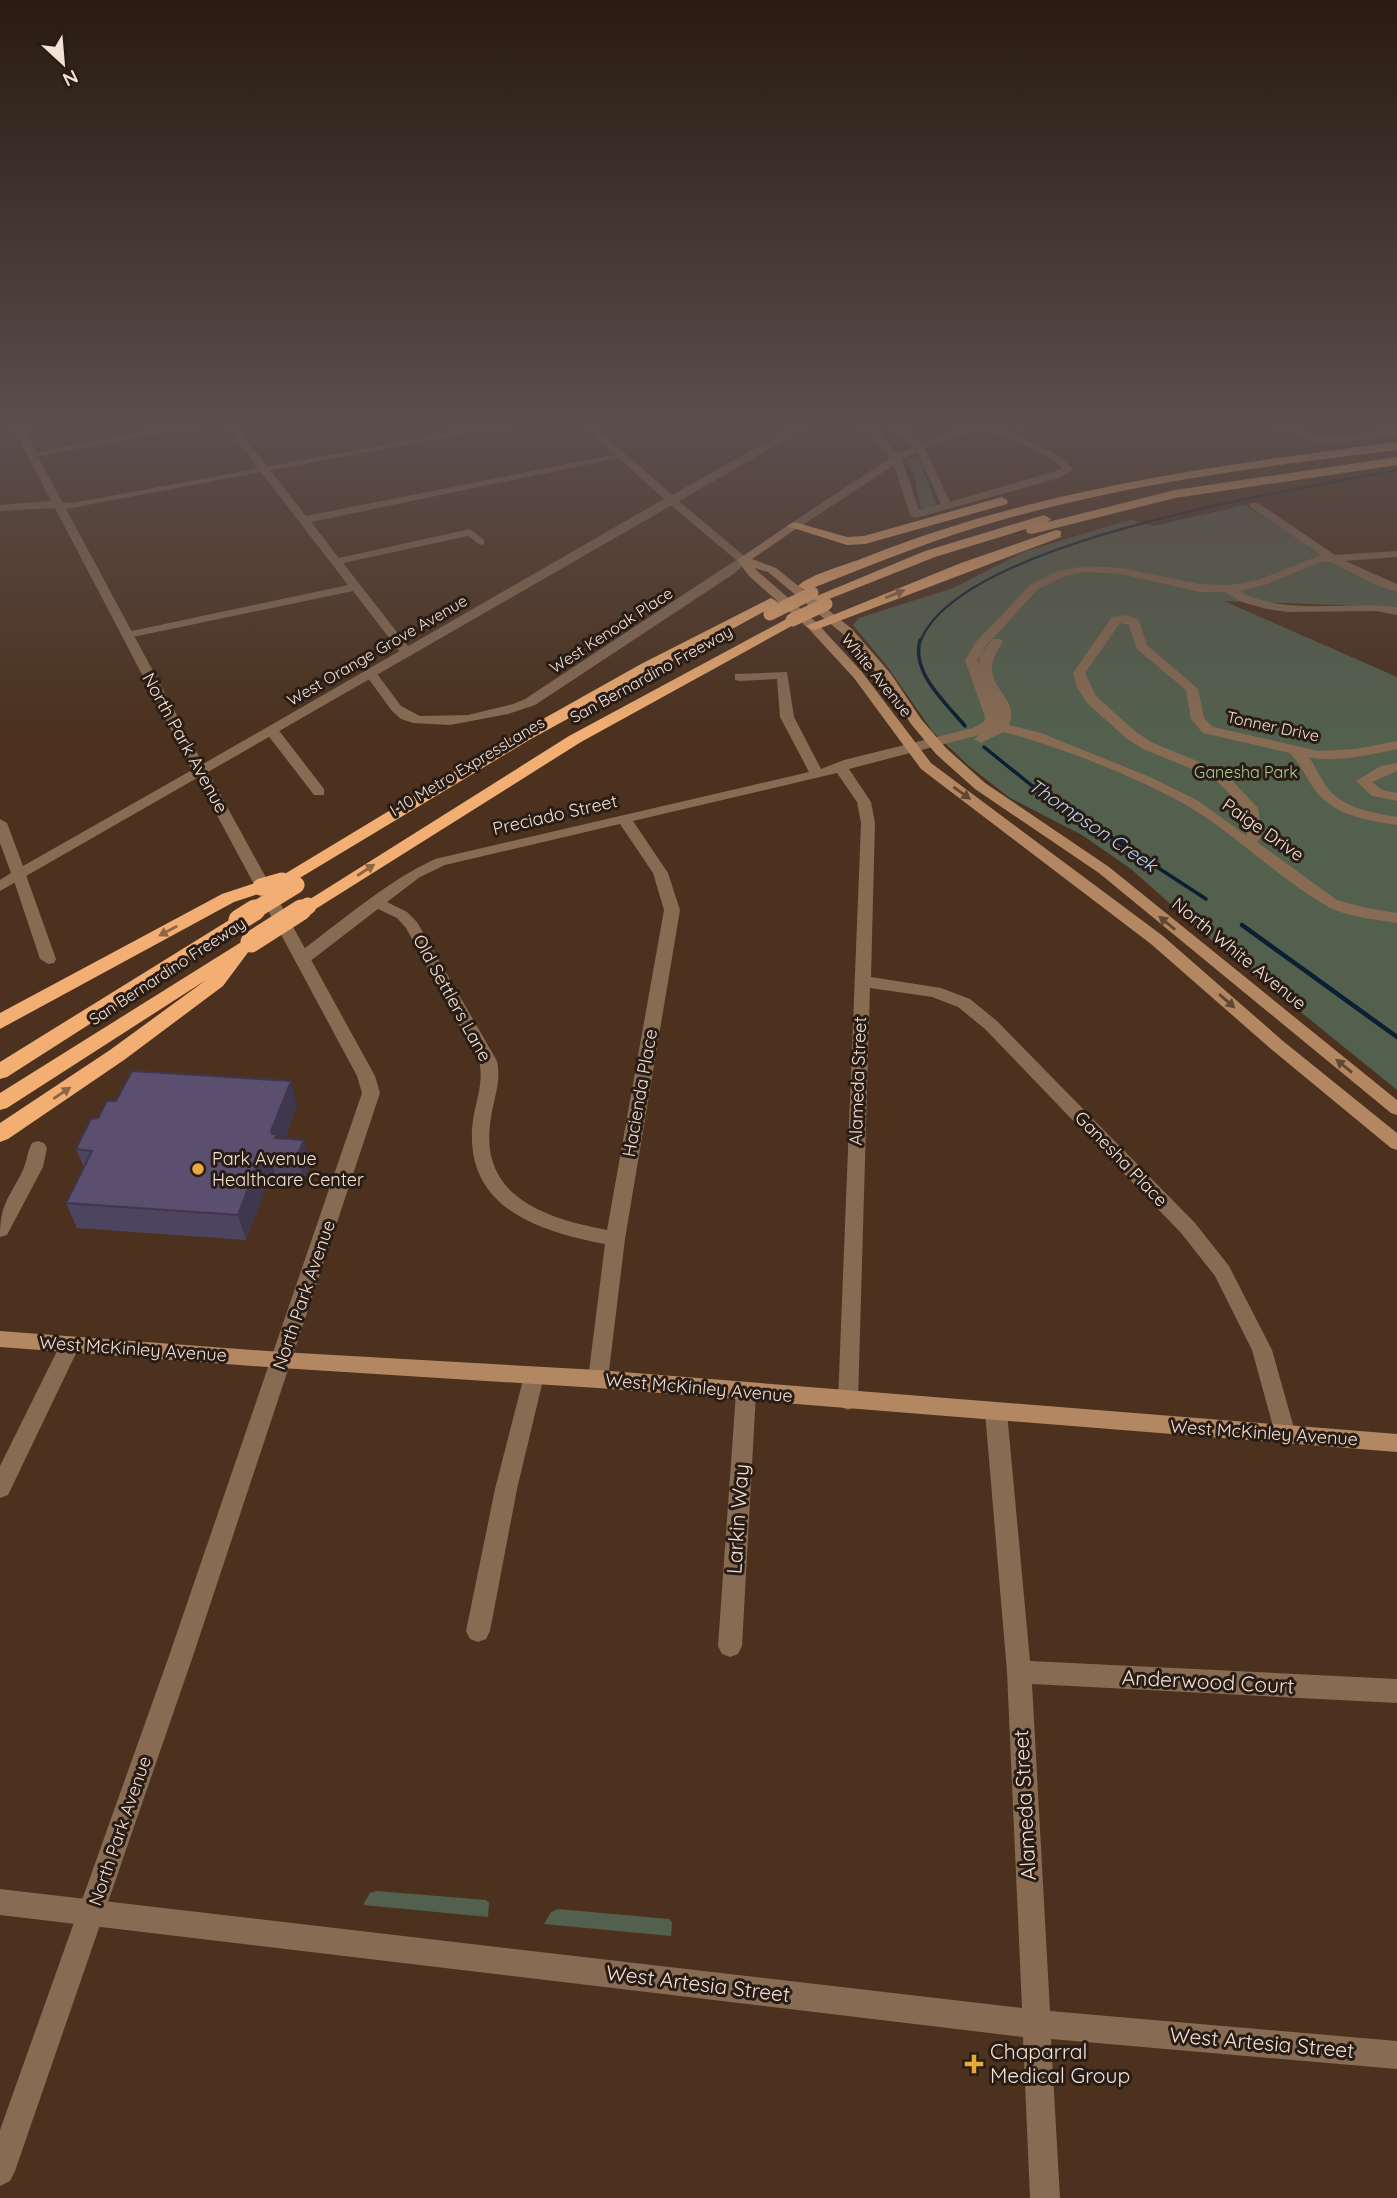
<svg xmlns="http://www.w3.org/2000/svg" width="1397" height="2198" font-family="Quicksand,sans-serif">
	<rect width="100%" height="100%" fill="#4b311e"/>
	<g fill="#53604e">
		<path d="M 918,456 L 937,506 L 921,511 L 914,475 L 906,461 Z"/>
		<path d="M 1245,505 L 1343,567 L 1397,591 L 1397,607 L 1224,601 L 1397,677 L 1397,1090 L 1202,932 L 1131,869 L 1082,835 L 1010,798 L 969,766 L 933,732 L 887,666 L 853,625 L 859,618 L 953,588 L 1026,551 L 1109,526 L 1132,520 L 1154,526 Z"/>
		<path d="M 377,1891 L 486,1900 L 489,1903 L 488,1917 L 363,1905 L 370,1893 Z"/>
		<path d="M 558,1909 L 669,1919 L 672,1922 L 671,1936 L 544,1924 L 551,1912 Z"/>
	</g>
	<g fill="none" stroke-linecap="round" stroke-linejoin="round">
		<path stroke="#0a1e34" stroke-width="2.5" d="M 920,642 C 959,540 1296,490 1397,470"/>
		<g stroke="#0a1e34" stroke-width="3.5">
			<path d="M 920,640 C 911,673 946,703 965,726"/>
			<path d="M 984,747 L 1031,785 L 1206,899"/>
		</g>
		<path stroke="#0a1e34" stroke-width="4.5" d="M 1242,925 L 1397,1037"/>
		<g fill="#876b53" fill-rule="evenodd">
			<path d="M 187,424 L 210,424 L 32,457 L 27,454 Z"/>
			<path d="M 224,424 L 234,424 L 306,516 L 623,453 L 628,456 L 311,522 L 339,558 L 470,529 L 484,540 L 484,544 L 480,545 L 468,536 L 343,563 L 411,650 L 411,656 L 403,656 L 353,591 L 123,639 L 123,633 L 127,632 L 348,585 Z"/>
			<path d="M 860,424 L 871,424 L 898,454 L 912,447 L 887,424 L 898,424 L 920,443 C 967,423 993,423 1039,446 C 1053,453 1064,457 1073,470 L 1059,478 L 915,518 L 910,515 L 894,465 L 798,528 L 790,528 L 790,524 L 890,458 ZM 988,433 C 1006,437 1053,454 1062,469 L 950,502 L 925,448 L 966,434 ZM 917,452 L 941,504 L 919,510 L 902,460 Z"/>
			<path d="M 1261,424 L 1278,424 L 1326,438 L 1397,430 L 1397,436 L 1326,444 Z"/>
			<path d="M 667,498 L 675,498 L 749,560 L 735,573 L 535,705 L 508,714 L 450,725 L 413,723 L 401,719 L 392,711 L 365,674 L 367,671 L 375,671 L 401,706 L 420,716 L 468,715 L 513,704 L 525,699 L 736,560 L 667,502 Z"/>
			<path d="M 1250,503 L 1258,503 L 1335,555 L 1397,551 L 1397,557 L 1345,561 L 1397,584 L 1397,592 L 1374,584 L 1331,562 L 1320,562 L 1265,585 L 1239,591 C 1286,617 1346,600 1397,607 L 1397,615 L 1376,611 L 1288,612 L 1267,609 L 1242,602 L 1225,592 L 1200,592 L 1121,574 L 1085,572 L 1065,576 L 1038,589 L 985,647 L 977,660 L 979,664 L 980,655 L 993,639 L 1001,639 L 1003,642 C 970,686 1023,693 1009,725 L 1041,733 L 1150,777 L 1197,800 L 1247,836 L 1244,809 L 1214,778 L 1143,749 L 1126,738 L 1086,702 L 1077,687 L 1073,673 L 1112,617 L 1126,615 L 1139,620 L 1147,645 L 1198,689 L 1204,718 L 1213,727 L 1319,751 L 1356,749 L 1397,741 L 1397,749 C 1369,755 1337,763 1309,757 C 1315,766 1320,777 1326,786 C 1343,809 1371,812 1397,817 L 1397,825 C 1366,820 1334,816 1314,789 C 1306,777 1300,764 1290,753 L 1203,733 L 1191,719 L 1186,690 L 1137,649 L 1129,625 L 1120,623 L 1085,673 L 1096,696 L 1136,732 L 1153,743 L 1224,772 L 1258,808 L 1262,836 L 1257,842 L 1337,900 L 1366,908 L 1397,913 L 1397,923 C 1374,919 1345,917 1325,905 C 1276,876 1235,834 1186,805 C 1136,777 1059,746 1003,732 L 981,743 L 974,739 L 979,735 L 849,769 L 871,802 L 875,823 L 871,977 L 941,988 L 970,999 L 997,1021 L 1195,1223 L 1229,1266 L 1272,1350 L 1296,1435 L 1293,1441 L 1285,1444 L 1277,1441 L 1252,1350 L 1215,1276 L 1181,1233 L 985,1029 L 958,1007 L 932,997 L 870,988 L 858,1401 L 855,1407 L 848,1410 L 841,1407 L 838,1401 L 861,823 L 857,802 L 837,773 L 633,821 L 668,873 L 680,910 L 625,1239 L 608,1379 L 605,1385 L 598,1388 L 591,1385 L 588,1379 L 605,1244 C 542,1232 468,1210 472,1130 C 473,1106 485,1085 479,1061 L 406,928 L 397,918 L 378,909 L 309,962 L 297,962 L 295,958 L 297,954 C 342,921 384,883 435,859 L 809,772 L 780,717 L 777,679 L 739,681 L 735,680 L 735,674 L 787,672 L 794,717 L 821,769 L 844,760 L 973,728 L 984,722 L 985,717 L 965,660 L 976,642 L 1030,585 L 1058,571 L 1085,566 L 1121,568 L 1200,584 L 1230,585 L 1258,580 L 1321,555 L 1250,507 ZM 620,824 L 653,873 L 664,910 L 607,1230 C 549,1219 481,1199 490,1125 C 492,1102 502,1084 497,1061 L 417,922 L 407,912 L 387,902 L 420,877 L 445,865 Z"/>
			<path d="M 272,727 L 277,728 L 324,789 L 324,795 L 314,795 L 267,734 L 267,728 Z"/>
			<path d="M 1397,763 L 1397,771 L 1372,782 L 1382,790 L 1397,793 L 1397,801 L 1372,796 L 1356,781 L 1381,766 Z"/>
			<path d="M 19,870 L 26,875 L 56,959 L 54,963 L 48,964 L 40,959 L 12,875 Z"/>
			<path d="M 38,1141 L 44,1143 L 47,1148 L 43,1167 L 7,1235 L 0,1237 C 0,1203 9,1199 23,1170 C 27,1161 27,1152 32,1143 Z"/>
			<path d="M 70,1337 L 77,1339 L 80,1345 L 8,1495 L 0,1498 L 0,1466 L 63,1339 Z"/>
			<path d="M 534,1367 L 541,1370 L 544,1376 L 517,1489 L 490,1631 L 486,1639 L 478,1642 L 470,1639 L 466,1631 L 495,1489 L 524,1376 L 527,1370 Z"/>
			<path d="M 746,1384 L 753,1387 L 756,1393 L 742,1646 L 738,1654 L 730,1657 L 722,1654 L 718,1646 L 736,1393 L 739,1387 Z"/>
			<path d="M 996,1403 L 1003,1406 L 1007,1412 L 1030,1661 L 1397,1679 L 1397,1703 L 1032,1684 L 1050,2011 L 1397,2041 L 1397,2069 L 1051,2039 L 1060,2198 L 1030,2198 L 1023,2037 L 0,1915 L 0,1889 L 1022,2008 L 1007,1672 L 985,1412 L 989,1406 Z"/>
		</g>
		<path fill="#876b53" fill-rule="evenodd" d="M 11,424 L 21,424 L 62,502 L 73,503 L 495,424 L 517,424 L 66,509 L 203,764 L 664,499 L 581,424 L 592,424 L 672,495 L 787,430 L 800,424 L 813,424 L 208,772 L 375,1076 L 380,1093 L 193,1656 L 15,2171 L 10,2181 L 0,2186 L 0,2130 L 169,1656 L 362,1093 L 357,1076 L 197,778 L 0,891 L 0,880 L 11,873 L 0,843 L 0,819 L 7,823 L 23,866 L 192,770 L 55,508 L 0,511 L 0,505 L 51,501 Z"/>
		<g fill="#b38761" fill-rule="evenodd">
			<path d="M 790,524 L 800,526 L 752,559 L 776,568 L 852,629 L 891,674 L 921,719 L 946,748 L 985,783 L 1109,867 L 1397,1100 L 1397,1115 L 1391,1113 L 1099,873 L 975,789 L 936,754 L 911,724 L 882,679 L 844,635 L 768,572 L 754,568 L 817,623 L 862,672 L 931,763 L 1163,936 L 1283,1041 L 1397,1133 L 1397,1150 L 1391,1148 L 1271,1049 L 1151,944 L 921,769 L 854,678 L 809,629 L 749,576 L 737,560 Z"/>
			<path d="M 0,1331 L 281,1352 L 598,1370 L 1397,1434 L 1397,1452 L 598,1388 L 281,1368 L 0,1347 Z"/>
		</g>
		<g fill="#f3af73" fill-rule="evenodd">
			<path d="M 1397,442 L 1397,450 C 1265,466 1133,483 1005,519 C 938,537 875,564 810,589 L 805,590 L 798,586 C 810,574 849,564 866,557 C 1036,489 1217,465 1397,442 Z"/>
			<path d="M 1397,457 L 1397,465 L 1175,498 L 1032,534 L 1027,533 L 1026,529 L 935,557 L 824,601 L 819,602 L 812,598 L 925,551 L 1044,515 L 1051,519 L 1048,522 L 1175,490 Z"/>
			<path d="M 1002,497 L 1008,501 L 1007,504 L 865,544 L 847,545 L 787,526 L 794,522 L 847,537 L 864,536 Z"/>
			<path d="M 1056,530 L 1061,531 L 1061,537 L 818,629 L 813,630 L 806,626 L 961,563 Z"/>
			<path d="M 771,598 L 778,602 L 776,605 L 529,740 L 288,885 L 282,886 L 273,881 L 518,733 L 641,664 Z"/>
			<path d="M 792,616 L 797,617 L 799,620 L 797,623 L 581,742 L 314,910 L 308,912 L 299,906 L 569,736 Z"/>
			<path d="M 261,881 L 267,883 L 270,887 L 267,891 L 234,902 L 0,1029 L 0,1013 L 222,894 Z"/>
			<path d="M 239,914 L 248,920 L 246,924 L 7,1077 L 0,1079 L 0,1062 Z"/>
			<path d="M 243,941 L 250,943 L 252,947 L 223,986 L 124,1060 L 8,1139 L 0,1142 L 0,1123 L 110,1050 L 206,980 L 7,1108 L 0,1110 L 0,1093 Z"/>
		</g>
		<g stroke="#f3af73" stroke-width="13">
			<path d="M 770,614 L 812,593"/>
			<path d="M 792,620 L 826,604"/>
		</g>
		<g stroke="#f3af73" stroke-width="17">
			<path d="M 261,887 L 282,881"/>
			<path d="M 252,912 L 296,885"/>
			<path d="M 298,912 L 308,906"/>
		</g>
		<g stroke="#f3af73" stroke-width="21">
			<path d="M 239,920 L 255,910"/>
			<path d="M 251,942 L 301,910"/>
		</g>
	</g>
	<path fill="#4d445f" d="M 297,1106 L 285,1138 L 310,1164 L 304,1181 L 276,1179 L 267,1185 L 246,1240 L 77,1228 L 66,1203 L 84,1168 L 76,1149 Z"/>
	<g fill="#3f374d">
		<path d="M 291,1081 L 297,1106 L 278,1155 L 271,1131 Z"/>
		<path d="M 304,1140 L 310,1164 L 304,1181 L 297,1156 Z"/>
		<path d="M 269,1154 L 276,1179 L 267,1185 L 246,1240 L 238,1215 L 259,1160 Z"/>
	</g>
	<path fill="#5a4f6e" stroke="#3f374d" stroke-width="2" d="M 132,1071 L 291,1081 L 271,1131 L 273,1131 L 272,1134 L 277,1134 L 275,1138 L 304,1140 L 297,1156 L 269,1154 L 259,1160 L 238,1215 L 66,1203 L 92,1151 L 76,1149 L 91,1119 L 98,1118 L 107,1101 L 116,1101 Z"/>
	<defs><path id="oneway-solid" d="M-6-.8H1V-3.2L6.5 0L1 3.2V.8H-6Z" transform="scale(1.75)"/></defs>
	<g fill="#8e6644">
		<use href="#oneway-solid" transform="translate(895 594) rotate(-22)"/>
		<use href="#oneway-solid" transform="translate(366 870) rotate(-33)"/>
		<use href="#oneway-solid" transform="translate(168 931) rotate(152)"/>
		<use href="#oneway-solid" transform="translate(62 1093) rotate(-34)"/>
	</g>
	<g fill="#604733">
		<use href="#oneway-solid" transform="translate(962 793) rotate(36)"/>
		<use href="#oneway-solid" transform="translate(1167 923) rotate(-141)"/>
		<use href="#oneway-solid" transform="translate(1227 1001) rotate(41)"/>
		<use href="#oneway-solid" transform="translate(1344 1066) rotate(-141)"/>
	</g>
	<linearGradient id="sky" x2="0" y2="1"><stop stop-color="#291b10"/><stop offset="0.58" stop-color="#5b4e4c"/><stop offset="1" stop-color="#5b4e4c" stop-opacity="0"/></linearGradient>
	<rect width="1397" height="732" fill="url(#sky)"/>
	<g fill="#eaaa39" stroke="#281c14" stroke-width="2.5">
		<circle cx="198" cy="1169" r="7"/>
		<path d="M970.5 2053.5h7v7h7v7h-7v7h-7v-7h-7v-7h7z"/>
	</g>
	<g text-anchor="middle" stroke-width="6" stroke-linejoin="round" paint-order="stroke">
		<g font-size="16" fill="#f3e1d6" stroke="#281c14">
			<text transform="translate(611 630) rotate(-33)" y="6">West Kenoak Place</text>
			<text transform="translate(377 650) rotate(-30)" y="6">West Orange Grove Avenue</text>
			<text transform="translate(651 674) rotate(-29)" y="6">San Bernardino Freeway</text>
			<text transform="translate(877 675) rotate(51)" y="6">White Avenue</text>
			<text transform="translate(1273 726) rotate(12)" y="6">Tonner Drive</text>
			<text transform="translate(467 766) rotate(-31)" y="6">I-10 Metro ExpressLanes</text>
			<text transform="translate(167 971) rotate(-33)" y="6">San Bernardino Freeway</text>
		</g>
		<g font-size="16" fill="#aacf9b" stroke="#281c14">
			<text x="1246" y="778">Ganesha Park</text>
		</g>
		<g font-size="18" fill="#f3e1d6" stroke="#281c14">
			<text transform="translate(185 743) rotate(61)" y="6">North Park Avenue</text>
			<text transform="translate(555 815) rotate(-13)" y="6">Preciado Street</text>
			<text transform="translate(1263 830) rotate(35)" y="6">Paige Drive</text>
			<text transform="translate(1239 954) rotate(39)" y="6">North White Avenue</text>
			<text transform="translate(452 998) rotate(61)" y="6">Old Settlers Lane</text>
			<text transform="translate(858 1081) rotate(-88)" y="6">Alameda Street</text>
			<text transform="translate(640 1093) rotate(-80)" y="6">Hacienda Place</text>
			<text transform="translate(1121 1159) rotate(46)" y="6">Ganesha Place</text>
			<text transform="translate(304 1295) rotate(-71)" y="6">North Park Avenue</text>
			<text transform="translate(133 1349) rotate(4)" y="6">West McKinley Avenue</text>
			<text transform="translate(699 1388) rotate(5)" y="6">West McKinley Avenue</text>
			<text transform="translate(1264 1433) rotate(4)" y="6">West McKinley Avenue</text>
			<text transform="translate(120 1831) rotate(-71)" y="6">North Park Avenue</text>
		</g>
		<g font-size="18" fill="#f3e1d6" stroke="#281c14" text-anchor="start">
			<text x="212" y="1165">Park Avenue<tspan x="212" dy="21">Healthcare Center</tspan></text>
		</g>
		<g font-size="19" font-style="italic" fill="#b4d5fc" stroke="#281c14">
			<text transform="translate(1093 825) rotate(34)" y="7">Thompson Creek</text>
		</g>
		<g font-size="21" fill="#f3e1d6" stroke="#281c14">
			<text transform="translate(738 1519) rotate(-86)" y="7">Larkin Way</text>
			<text transform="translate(1208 1682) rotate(3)" y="7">Anderwood Court</text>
			<text transform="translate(1025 1805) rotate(-93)" y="7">Alameda Street</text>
			<text transform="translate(698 1984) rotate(7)" y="7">West Artesia Street</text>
			<text transform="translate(1262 2043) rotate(5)" y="7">West Artesia Street</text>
		</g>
		<g font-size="21" fill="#f3e1d6" stroke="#281c14" text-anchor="start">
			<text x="990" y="2059">Chaparral<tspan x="990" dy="24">Medical Group</tspan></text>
		</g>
	</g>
	<g transform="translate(63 63) rotate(154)" stroke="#281c14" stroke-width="5" paint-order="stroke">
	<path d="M0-5L12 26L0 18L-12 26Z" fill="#f3e1d6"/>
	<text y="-10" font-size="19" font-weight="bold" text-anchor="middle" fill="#f3e1d6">N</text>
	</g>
</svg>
